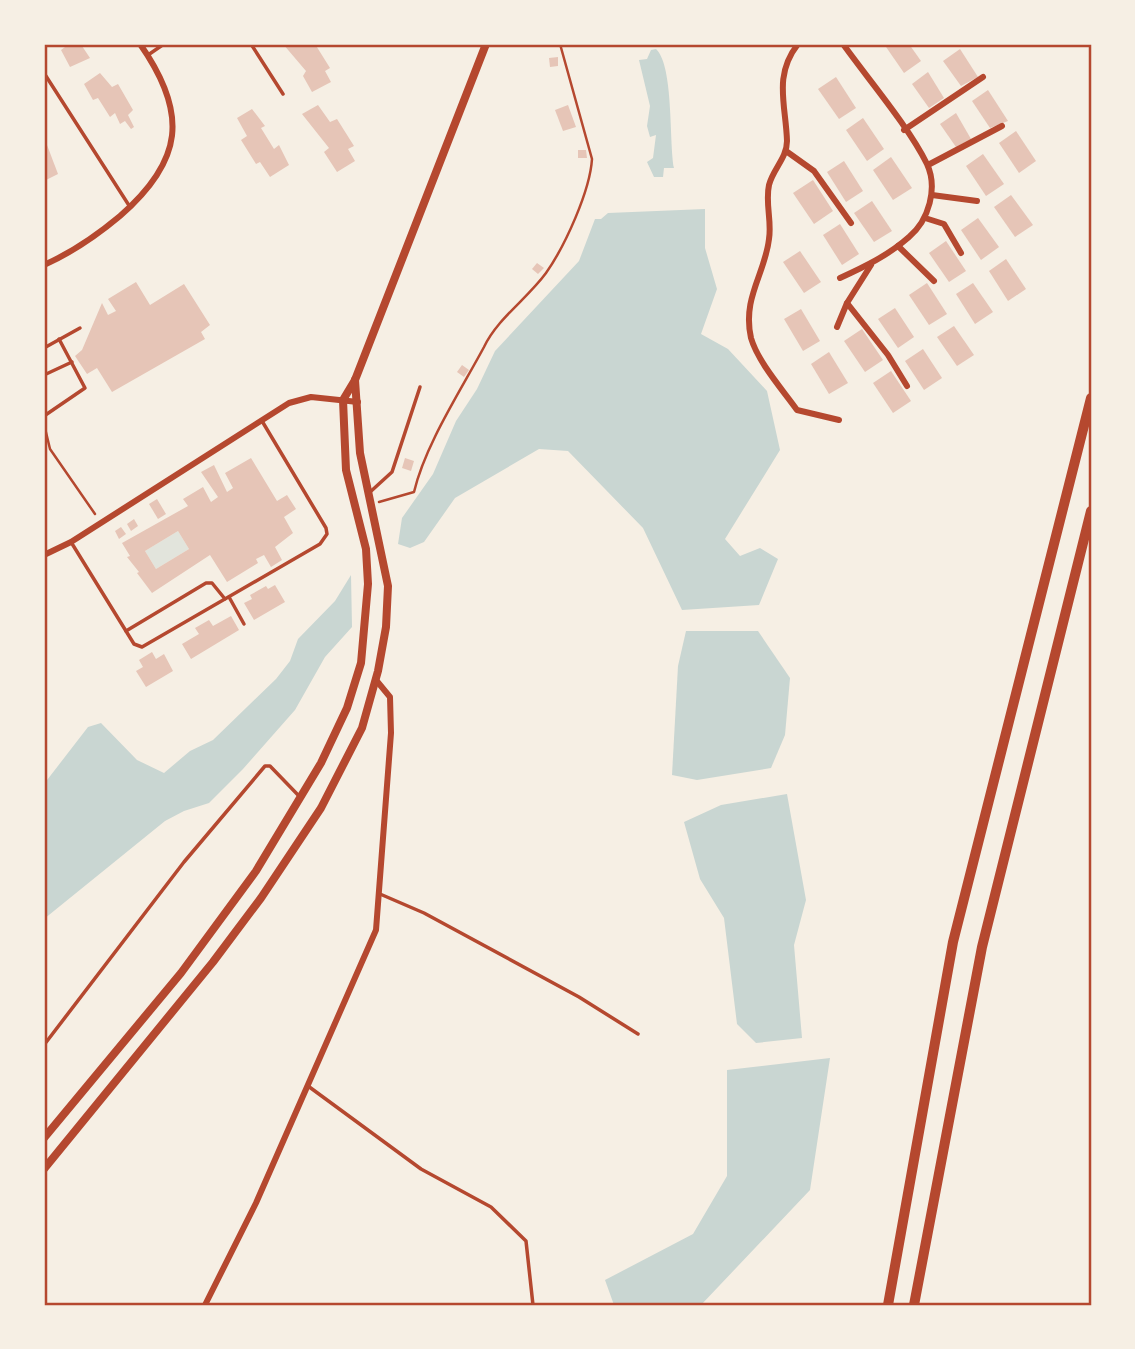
<svg xmlns="http://www.w3.org/2000/svg" width="1135" height="1349" font-family="Helvetica,sans-serif">
	<rect width="100%" height="100%" fill="#f6efe4"/>
	<path fill="#e2e4dc" d="M 178,531 L 189,549 L 156,569 L 145,551 Z"/>
	<g fill="#c9d6d2">
		<path d="M 656,49 C 674,66 669,142 674,168 L 664,168 L 663,177 L 654,177 L 647,162 L 653,158 L 656,135 L 650,137 L 647,126 L 650,106 L 639,60 L 647,59 L 651,50 Z"/>
		<path d="M 705,209 L 705,248 L 717,289 L 701,334 L 728,349 L 767,391 L 780,450 L 725,539 L 740,556 L 760,548 L 778,559 L 759,605 L 682,610 L 643,528 L 568,451 L 539,449 L 455,498 L 424,542 L 410,548 L 398,544 L 402,518 L 433,474 L 456,421 L 477,389 L 495,351 L 579,261 L 595,219 L 601,219 L 608,213 Z"/>
		<path d="M 351,575 L 352,627 L 325,657 L 295,710 L 243,769 L 209,803 L 184,811 L 165,821 L 44,919 L 44,784 L 88,727 L 101,723 L 137,760 L 164,773 L 190,751 L 213,740 L 276,679 L 290,661 L 298,639 L 335,601 Z"/>
		<path d="M 686,631 L 758,631 L 790,678 L 785,735 L 771,768 L 697,780 L 672,775 L 678,666 Z"/>
		<path d="M 787,794 L 806,900 L 794,945 L 802,1038 L 756,1043 L 737,1024 L 724,918 L 700,879 L 684,822 L 721,805 Z"/>
		<path d="M 830,1058 L 810,1190 L 701,1305 L 614,1305 L 605,1280 L 693,1234 L 727,1176 L 727,1070 Z"/>
	</g>
	<g fill="#e6c5b7" fill-rule="evenodd">
		<path d="M 63,44 L 86,44 L 82,46 L 90,58 L 70,67 L 61,50 L 65,47 Z"/>
		<path d="M 283,44 L 315,44 L 330,68 L 325,71 L 331,82 L 312,92 L 303,76 L 306,71 Z"/>
		<path d="M 884,44 L 909,44 L 921,61 L 904,73 Z"/>
		<path d="M 960,49 L 978,77 L 961,86 L 943,61 Z"/>
		<path d="M 558,57 L 558,66 L 550,67 L 549,58 Z"/>
		<path d="M 928,72 L 944,98 L 929,108 L 912,84 Z"/>
		<path d="M 100,73 L 112,87 L 118,84 L 133,110 L 128,115 L 134,127 L 131,129 L 125,121 L 120,124 L 115,113 L 110,117 L 98,98 L 93,100 L 84,84 Z"/>
		<path d="M 836,77 L 856,108 L 839,119 L 818,89 Z"/>
		<path d="M 988,90 L 1008,121 L 990,128 L 972,101 Z"/>
		<path d="M 318,105 L 330,122 L 337,119 L 354,146 L 348,149 L 355,161 L 337,172 L 324,152 L 329,148 L 302,114 Z"/>
		<path d="M 568,105 L 576,127 L 563,131 L 555,110 Z"/>
		<path d="M 252,109 L 265,126 L 261,128 L 274,149 L 279,145 L 289,165 L 270,177 L 260,162 L 256,164 L 241,140 L 247,136 L 237,118 Z"/>
		<path d="M 956,113 L 971,139 L 956,147 L 940,124 Z"/>
		<path d="M 863,118 L 884,149 L 867,161 L 846,130 Z"/>
		<path d="M 1016,131 L 1036,161 L 1019,173 L 999,143 Z"/>
		<path d="M 44,137 L 58,174 L 44,181 Z"/>
		<path d="M 578,150 L 586,150 L 587,158 L 578,158 Z"/>
		<path d="M 983,154 L 1004,184 L 986,196 L 966,166 Z"/>
		<path d="M 891,157 L 912,188 L 893,200 L 873,170 Z"/>
		<path d="M 844,161 L 863,191 L 846,202 L 827,172 Z"/>
		<path d="M 813,180 L 833,211 L 814,224 L 793,193 Z"/>
		<path d="M 1011,195 L 1033,225 L 1015,237 L 994,207 Z"/>
		<path d="M 872,201 L 892,231 L 874,242 L 854,213 Z"/>
		<path d="M 978,218 L 999,247 L 981,260 L 961,230 Z"/>
		<path d="M 840,224 L 859,254 L 842,265 L 823,235 Z"/>
		<path d="M 946,241 L 966,271 L 949,282 L 929,253 Z"/>
		<path d="M 800,251 L 821,282 L 804,293 L 783,262 Z"/>
		<path d="M 1006,259 L 1026,289 L 1008,301 L 989,271 Z"/>
		<path d="M 537,263 L 544,268 L 538,274 L 532,269 Z"/>
		<path d="M 136,282 L 150,305 L 184,284 L 210,325 L 201,332 L 205,339 L 112,392 L 97,368 L 87,374 L 75,356 L 82,350 L 102,303 L 108,315 L 116,311 L 108,299 Z"/>
		<path d="M 927,283 L 947,314 L 929,325 L 909,295 Z"/>
		<path d="M 973,283 L 993,312 L 975,324 L 956,294 Z"/>
		<path d="M 895,308 L 914,337 L 898,348 L 878,319 Z"/>
		<path d="M 801,309 L 820,341 L 803,351 L 784,319 Z"/>
		<path d="M 954,326 L 974,355 L 957,366 L 937,337 Z"/>
		<path d="M 862,329 L 883,360 L 865,372 L 844,341 Z"/>
		<path d="M 923,349 L 942,378 L 924,390 L 905,361 Z"/>
		<path d="M 829,352 L 848,383 L 829,394 L 811,364 Z"/>
		<path d="M 462,365 L 469,370 L 464,377 L 457,372 Z"/>
		<path d="M 891,371 L 911,401 L 893,413 L 873,383 Z"/>
		<path d="M 251,458 L 277,501 L 287,495 L 296,509 L 284,517 L 293,533 L 275,547 L 282,560 L 271,567 L 264,555 L 256,559 L 258,563 L 227,582 L 210,555 L 152,593 L 137,573 L 139,572 L 127,557 L 130,556 L 122,543 L 188,506 L 183,499 L 203,487 L 211,502 L 218,497 L 201,472 L 214,465 L 227,492 L 233,488 L 225,473 ZM 178,531 L 189,549 L 156,569 L 145,551 Z"/>
		<path d="M 405,458 L 414,461 L 411,471 L 402,468 Z"/>
		<path d="M 157,499 L 166,514 L 158,519 L 149,504 Z"/>
		<path d="M 134,519 L 138,526 L 131,531 L 127,524 Z"/>
		<path d="M 121,527 L 126,534 L 119,539 L 115,531 Z"/>
		<path d="M 275,585 L 285,602 L 254,620 L 244,603 L 252,599 L 250,595 L 266,586 L 268,589 Z"/>
		<path d="M 231,616 L 239,630 L 191,659 L 182,644 L 199,634 L 195,628 L 209,620 L 213,626 Z"/>
		<path d="M 152,652 L 156,659 L 164,654 L 173,671 L 146,687 L 136,671 L 143,667 L 139,660 Z"/>
	</g>
	<g fill="none" stroke-linecap="round" stroke-linejoin="round">
		<g stroke="#b5482f" stroke-width="2.5">
			<path d="M 44,424 L 50,449 L 95,514"/>
			<path d="M 379,502 L 414,492 C 425,445 461,390 484,347 C 498,318 527,299 546,273 C 565,246 590,191 592,159 L 560,44"/>
		</g>
		<g stroke="#b5482f" stroke-width="3.5">
			<path d="M 251,44 L 283,94"/>
			<path d="M 148,55 L 164,44"/>
			<path d="M 44,73 L 130,207"/>
			<path d="M 44,348 L 80,328"/>
			<path d="M 44,375 L 72,362"/>
			<path d="M 44,416 L 85,388 L 59,339"/>
			<path d="M 369,493 L 392,472 L 420,387"/>
			<path d="M 71,542 L 134,644 L 142,647 L 320,544 L 327,534 L 326,528 L 262,421"/>
			<path d="M 229,597 L 244,624"/>
			<path d="M 126,631 L 206,583 L 212,583 L 225,599"/>
			<path d="M 380,894 L 424,913 L 579,997 L 638,1034"/>
			<path d="M 44,1045 L 184,862 L 265,766 L 270,766 L 299,796"/>
			<path d="M 308,1086 L 421,1169 L 491,1207 L 526,1241 L 533,1305"/>
		</g>
		<g stroke="#b5482f" stroke-width="6">
			<path d="M 798,44 C 773,76 786,105 787,141 C 787,158 773,169 769,185 C 765,203 772,221 769,239 C 765,274 742,298 751,338 C 758,362 782,389 797,410 L 839,420"/>
			<path d="M 904,130 L 983,77"/>
			<path d="M 786,151 L 814,171 L 851,223"/>
			<path d="M 928,165 L 1002,126"/>
			<path d="M 932,195 L 977,201"/>
			<path d="M 925,218 L 944,224 L 961,253"/>
			<path d="M 898,246 L 934,281"/>
			<path d="M 44,265 C 73,252 95,237 120,216 C 183,161 189,114 140,44"/>
			<path d="M 840,278 C 864,267 889,255 909,237 C 929,220 938,188 927,164 C 909,127 868,79 843,44"/>
			<path d="M 847,303 L 888,355 L 907,386"/>
			<path d="M 837,327 L 847,303 L 871,265"/>
			<path d="M 44,555 L 71,542 L 289,403 L 311,397 L 358,402"/>
			<path d="M 205,1305 L 256,1203 L 376,930 L 391,733 L 390,697 L 376,680"/>
		</g>
		<g stroke="#b5482f" stroke-width="8">
			<path d="M 44,1138 L 181,973 L 256,871 L 321,763 L 347,708 L 361,663 L 368,584 L 366,549 L 346,470 L 343,400 L 355,380 L 486,44"/>
			<path d="M 44,1169 L 213,962 L 261,898 L 321,808 L 362,728 L 378,671 L 386,627 L 388,586 L 360,453 L 355,380"/>
		</g>
		<g stroke="#b5482f" stroke-width="10">
			<path d="M 888,1305 L 953,942 L 1091,398"/>
			<path d="M 914,1305 L 982,947 L 1091,511"/>
		</g>
	</g>
	<rect width="1135" height="1349" fill="none" stroke="#f6efe4" stroke-width="91"/>
	<rect x="46" y="46" width="1044" height="1258" fill="none" stroke="#b5482f" stroke-width="2.5"/>
</svg>
